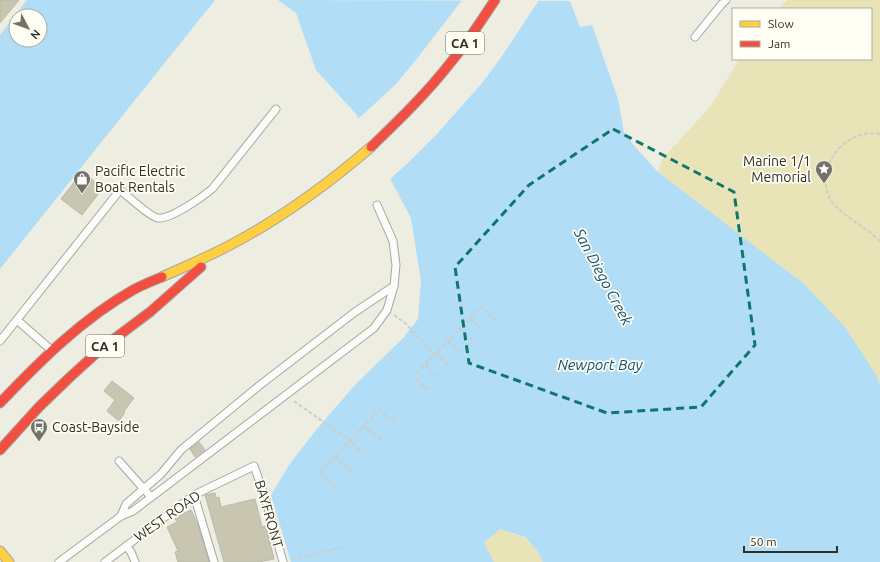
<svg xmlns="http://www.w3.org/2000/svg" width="880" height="562" font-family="Ubuntu,sans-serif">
	<rect width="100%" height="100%" fill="#eeede2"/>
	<g fill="#e9e4b8">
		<path d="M 787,0 L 880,0 L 880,384 L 875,373 L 658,172 L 663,157 L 677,143 L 709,108 L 736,65 L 738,59 L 871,59 L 871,9 L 778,9 Z"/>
		<path d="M 500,529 L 524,537 L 536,549 L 543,562 L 494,562 L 484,543 Z"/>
	</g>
	<g fill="#b2ddf6" fill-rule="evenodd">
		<path d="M 27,0 L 215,0 L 0,269 L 0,35 ZM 16,16 L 40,16 L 40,40 L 16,40 Z"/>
		<path d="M 278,0 L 570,1 L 580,27 L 592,25 L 618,99 L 624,132 L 635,147 L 658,172 L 803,283 L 845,327 L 875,373 L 880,384 L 880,562 L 543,562 L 536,549 L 525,537 L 500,529 L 484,543 L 494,562 L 291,562 L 271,495 L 289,465 L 316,430 L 355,385 L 404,337 L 418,319 L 421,281 L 411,218 L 356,114 L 316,70 L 296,13 Z"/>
	</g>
	<path fill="#eeede2" d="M 462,0 L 539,0 L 500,59 L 482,83 L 436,135 L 411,160 L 389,180 L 357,120 L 395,85 L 416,60 Z"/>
	<g fill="#c8c6b1" stroke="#b9b8af">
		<path d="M 0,0 L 19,0 L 0,23 Z"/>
		<path d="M 82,172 L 103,188 L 82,215 L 61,199 Z"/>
		<path d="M 112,381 L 134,398 L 124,411 L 125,412 L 119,421 L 107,411 L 115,400 L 104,391 Z"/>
		<path d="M 199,442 L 205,450 L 195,457 L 190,449 Z"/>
		<path d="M 215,493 L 216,498 L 219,497 L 221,507 L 255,499 L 262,527 L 266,526 L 274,559 L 259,562 L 224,562 L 205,495 Z"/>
		<path d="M 191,510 L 198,525 L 209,562 L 178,562 L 175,552 L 178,551 L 167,527 L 177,522 L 175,518 Z"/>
	</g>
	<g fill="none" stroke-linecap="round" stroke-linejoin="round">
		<g stroke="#a7a69e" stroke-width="9">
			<g id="lane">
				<path d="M 695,37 L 721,5 L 726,0"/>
				<path d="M 17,320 L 50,349"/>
				<path d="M 0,341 L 120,190 C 128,196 150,217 158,218 C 170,220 204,196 213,188 L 276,109"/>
				<path d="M 119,461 L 151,497"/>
				<path d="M 194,495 L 214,562"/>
				<path d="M 121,516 L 126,504 L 161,474 L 181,450 L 260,385 L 355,312 L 394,286"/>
				<path d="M 126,546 L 131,552 L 135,562"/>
				<path d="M 59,562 L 121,516 L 133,511 L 374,328 L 387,310 L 394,286 L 396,265 L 393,241 L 377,205"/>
				<path d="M 105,562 L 194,495 L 254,466 L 265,497 L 283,562"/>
			</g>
		</g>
		<g stroke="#a7a69e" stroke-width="11">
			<g id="slow">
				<path d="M 162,277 C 186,266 210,256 234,243 C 283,217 329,183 371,147"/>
				<path d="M 0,551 L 9,562"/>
			</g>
		</g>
		<g stroke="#a7a69e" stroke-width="11">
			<g id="jam">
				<path d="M 371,147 C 399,120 427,93 451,62 C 467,43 481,21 495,0"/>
				<path d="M 0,403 C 40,361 82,319 133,290 C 142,285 152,281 162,277"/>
				<path d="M 0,450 L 39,407 L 69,378 L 102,348 L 150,312 L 201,267"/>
			</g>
		</g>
		<g stroke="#cdcdca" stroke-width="2" stroke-dasharray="4 2" stroke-linecap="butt">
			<path d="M 880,134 C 846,128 815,165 829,197 C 835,209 848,216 858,224 C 866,229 873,235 880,241"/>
			<path d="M 394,315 L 404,322 L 435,355"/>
			<path d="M 470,318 L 485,331"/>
			<path d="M 460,329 L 475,343"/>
			<path d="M 448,341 L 462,354"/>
			<path d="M 436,354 L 451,367"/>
			<path d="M 425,365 L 438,378"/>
			<path d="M 428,390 L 414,376 L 481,307 L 496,320"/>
			<path d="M 294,401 L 350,441 L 366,456"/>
			<path d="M 364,426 L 381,440"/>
			<path d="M 335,457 L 352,472"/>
			<path d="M 337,488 L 320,473 L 379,410 L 395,423"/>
			<path d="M 292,559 L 342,547"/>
		</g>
		<use href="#lane" stroke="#fcfcfb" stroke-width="7"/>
		<use href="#slow" stroke="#ffcf43" stroke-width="9"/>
		<use href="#jam" stroke="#f24e42" stroke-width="9"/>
	</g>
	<path fill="none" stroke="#0f766e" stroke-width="3" stroke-dasharray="8 5" stroke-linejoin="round" d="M 613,129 L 734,192 L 755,345 L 701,407 L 607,413 L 469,363 L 455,267 L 529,185 Z"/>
	<defs>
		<g id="sight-pin" transform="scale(0.9)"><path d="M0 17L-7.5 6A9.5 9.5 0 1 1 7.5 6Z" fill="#737268" stroke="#fffef5"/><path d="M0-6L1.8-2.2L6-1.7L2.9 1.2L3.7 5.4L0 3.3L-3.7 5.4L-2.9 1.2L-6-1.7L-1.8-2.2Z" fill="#fff"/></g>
		<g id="shop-pin" transform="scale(0.9)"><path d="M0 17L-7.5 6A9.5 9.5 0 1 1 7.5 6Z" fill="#737268" stroke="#fffef5"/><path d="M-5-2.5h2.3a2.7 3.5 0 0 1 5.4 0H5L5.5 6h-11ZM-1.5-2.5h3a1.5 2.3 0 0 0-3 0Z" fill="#fff"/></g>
		<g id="bus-pin" transform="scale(0.9)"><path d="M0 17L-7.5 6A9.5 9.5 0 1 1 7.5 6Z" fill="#737268" stroke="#fffef5"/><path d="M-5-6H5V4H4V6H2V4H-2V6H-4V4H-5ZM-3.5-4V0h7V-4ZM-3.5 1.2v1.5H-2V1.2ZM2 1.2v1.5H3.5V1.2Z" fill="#fff"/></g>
	</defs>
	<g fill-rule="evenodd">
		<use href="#sight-pin" x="824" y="169"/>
		<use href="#shop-pin" x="82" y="179"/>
		<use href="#bus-pin" x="39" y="427"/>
	</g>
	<g text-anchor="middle" stroke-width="3.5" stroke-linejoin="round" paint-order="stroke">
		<g fill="#fffef5" stroke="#6f6e65" stroke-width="1">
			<rect x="446" y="32" width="38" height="22" rx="3"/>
			<rect x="86" y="335" width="38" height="22" rx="3"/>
		</g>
		<g font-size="13" font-weight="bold" fill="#313027">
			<text x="465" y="48">CA 1</text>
			<text x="105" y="351">CA 1</text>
		</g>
		<g font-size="14" fill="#313027" stroke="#fffef5" text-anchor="start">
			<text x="811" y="166" text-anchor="end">Marine 1/1<tspan x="811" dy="16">Memorial</tspan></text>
			<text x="95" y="176">Pacific Electric<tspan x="95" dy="16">Boat Rentals</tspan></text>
			<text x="52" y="432">Coast-Bayside</text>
		</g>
		<g font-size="14" fill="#313027" stroke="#fffef5">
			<text transform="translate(269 514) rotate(74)" y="5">BAYFRONT</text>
			<text transform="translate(167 516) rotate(-35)" y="5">WEST ROAD</text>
		</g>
		<g font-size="15" font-style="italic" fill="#135071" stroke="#fffef5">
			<text transform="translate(603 277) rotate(62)" y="5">San Diego Creek</text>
			<text x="600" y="370">Newport Bay</text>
		</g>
	</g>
	<rect x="732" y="8" width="140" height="52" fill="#fffef5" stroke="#adaca3"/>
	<rect x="740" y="21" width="20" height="6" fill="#ffcf43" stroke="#adaca3"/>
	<text x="768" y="28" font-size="12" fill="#313027">Slow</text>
	<rect x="740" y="41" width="20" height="6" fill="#f24e42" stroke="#adaca3"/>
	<text x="768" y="48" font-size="12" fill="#313027">Jam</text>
	<g transform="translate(28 28) rotate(131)"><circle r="19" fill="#fffef5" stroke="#adaca3"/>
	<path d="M0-3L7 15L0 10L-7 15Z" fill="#737268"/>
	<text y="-6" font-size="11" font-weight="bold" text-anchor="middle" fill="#313027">N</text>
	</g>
	<path d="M744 546v6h93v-6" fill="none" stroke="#313027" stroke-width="2"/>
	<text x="750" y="546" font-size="12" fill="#313027" stroke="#fffef5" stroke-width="3" paint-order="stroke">50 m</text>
</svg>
